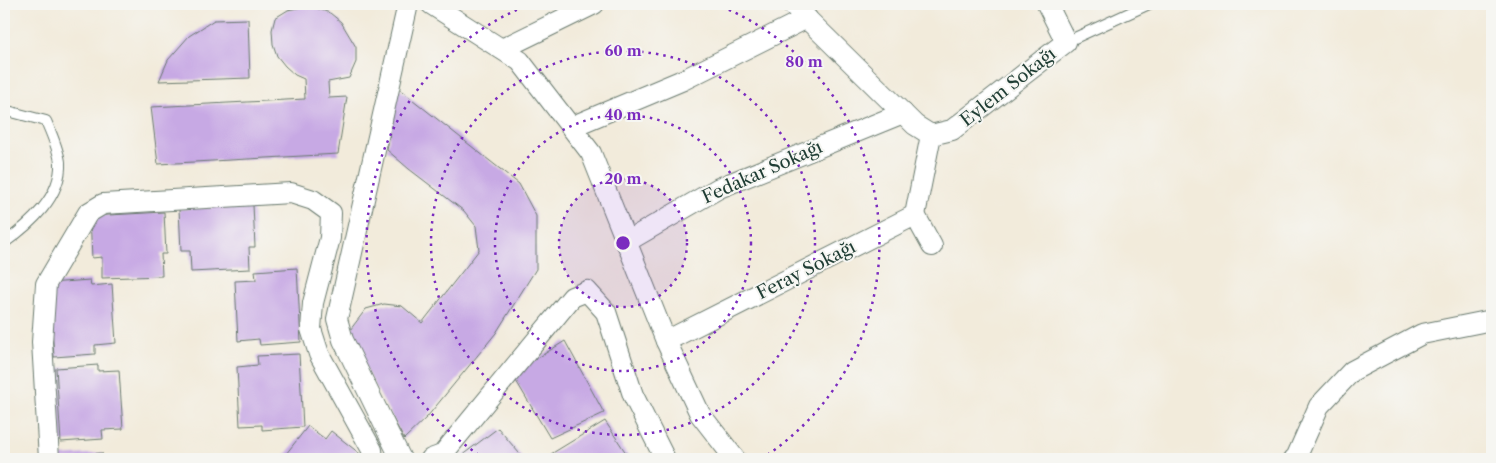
<svg xmlns="http://www.w3.org/2000/svg" width="1496" height="463" font-family="'Libre Caslon Text',serif">
	<rect width="100%" height="100%" fill="#f6f6f2"/>
	<filter id="ink" filterUnits="userSpaceOnUse"><feTurbulence type="fractalNoise" baseFrequency=".02" numOctaves="2"/><feDisplacementMap in="SourceGraphic" scale="10" xChannelSelector="R" yChannelSelector="G"/><feConvolveMatrix kernelMatrix="1 2 1 2 8 2 1 2 1" color-interpolation-filters="sRGB"/></filter>
	<filter id="wash" filterUnits="userSpaceOnUse"><feTurbulence type="fractalNoise" baseFrequency=".0096" numOctaves="4" result="noise"/><feDisplacementMap in="SourceGraphic" scale="20" xChannelSelector="R" yChannelSelector="G"/><feGaussianBlur stdDeviation="1.12" result="paint"/><feColorMatrix in="noise" values="0 0 0 0 0 0 0 0 0 0 0 0 0 0 0 0 0 1.4 0 .05"/><feComposite in="paint" operator="in"/></filter>
	<g filter="url(#wash)">
		<rect width="100%" height="100%" fill="#f2ebdb"/>
		<g id="blocks">
			<g fill="#c7a9e4">
				<path d="M 302,7 L 316,8 L 330,13 L 341,22 L 356,47 L 356,62 L 349,78 L 328,82 L 329,98 L 347,97 L 338,154 L 158,164 L 151,107 L 305,99 L 304,79 L 295,75 L 285,66 L 277,56 L 273,44 L 272,30 L 275,18 L 288,10 Z"/>
				<path d="M 248,19 L 250,78 L 159,81 L 168,60 L 189,36 L 214,20 Z"/>
				<path d="M 398,88 L 519,184 L 536,216 L 536,269 L 496,333 L 427,417 L 404,439 L 347,334 L 366,309 L 384,304 L 402,306 L 422,323 L 479,250 L 476,226 L 464,211 L 409,169 L 387,150 Z"/>
				<path d="M 253,205 L 255,247 L 249,247 L 250,269 L 191,272 L 190,251 L 181,251 L 179,209 Z"/>
				<path d="M 164,212 L 166,254 L 161,254 L 162,276 L 102,278 L 102,257 L 92,258 L 90,216 Z"/>
				<path d="M 297,268 L 301,342 L 260,345 L 259,339 L 238,341 L 235,281 L 256,280 L 255,271 Z"/>
				<path d="M 90,280 L 91,286 L 112,284 L 116,343 L 95,345 L 95,354 L 54,357 L 49,283 Z"/>
				<path d="M 565,341 L 604,413 L 550,438 L 512,374 Z"/>
				<path d="M 299,354 L 303,427 L 262,430 L 262,425 L 240,426 L 237,367 L 258,365 L 257,356 Z"/>
				<path d="M 98,365 L 98,371 L 119,370 L 123,429 L 102,430 L 103,439 L 61,442 L 56,368 Z"/>
				<path d="M 605,421 L 630,459 L 554,459 L 551,454 Z"/>
				<path d="M 308,426 L 325,439 L 331,431 L 364,457 L 362,459 L 282,459 Z"/>
				<path d="M 498,428 L 524,459 L 457,459 Z"/>
				<path d="M 102,453 L 103,459 L 61,459 L 60,456 Z"/>
			</g>
		</g>
	</g>
	<g filter="url(#ink)">
		<use href="#blocks" fill-opacity="0" stroke="#697a6e" stroke-width="1"/>
		<g fill="none" stroke-linecap="round" stroke-linejoin="round">
			<g stroke="#697a6e" stroke-width="12">
				<g id="service">
					<path d="M 1066,42 L 1149,4"/>
					<path d="M 4,110 L 46,121 C 52,135 58,148 60,162 C 62,197 29,225 4,243"/>
				</g>
			</g>
			<g stroke="#697a6e" stroke-width="22">
				<g id="minor">
					<path d="M 431,4 L 520,61 L 591,153 L 666,341 L 700,414 L 735,459"/>
					<path d="M 792,4 L 915,125 L 931,135 L 952,130 L 1066,42 L 1047,4"/>
					<path d="M 502,49 L 594,4"/>
					<path d="M 571,127 L 683,80 L 807,18"/>
					<path d="M 915,215 L 931,135"/>
					<path d="M 626,242 L 719,188 L 903,113"/>
					<path d="M 666,341 L 915,215 L 932,246"/>
					<path d="M 49,459 L 42,342 L 46,284 L 88,213 L 103,204 L 291,193 L 313,200 L 331,213 L 330,238 L 313,303 L 311,329 L 319,354 L 372,450 L 373,459"/>
					<path d="M 401,459 L 343,340 L 337,319 L 408,4"/>
					<path d="M 431,459 L 442,455 L 572,297 L 587,291 L 606,312 L 633,395 L 665,459"/>
					<path d="M 1294,459 L 1296,458 L 1319,406 L 1352,371 L 1422,334 L 1492,320"/>
				</g>
			</g>
			<use href="#service" stroke="#fff" stroke-width="10"/>
			<use href="#minor" stroke="#fff" stroke-width="20"/>
		</g>
	</g>
	<circle cx="623" cy="243" r="64" fill="#7b2cbf" fill-opacity=".12"/>
	<g fill="none" stroke="#7b2cbf" stroke-width="2.5" stroke-dasharray="2.5 5">
		<circle cx="623" cy="243" r="64"/>
		<circle cx="623" cy="243" r="128"/>
		<circle cx="623" cy="243" r="192"/>
		<path d="M485 459A256 256 0 0 1 531 4M715 4A256 256 0 0 1 761 459"/>
	</g>
	<g text-anchor="middle" stroke-width="4" stroke-linejoin="round" paint-order="stroke">
		<g font-size="18" fill="#1f3d34" stroke="#f6f6f2">
			<text transform="translate(1008 87) rotate(-38)" y="6">Eylem Sokağı</text>
			<text transform="translate(762 172) rotate(-24)" y="6">Fedakar Sokağı</text>
			<text transform="translate(806 270) rotate(-27)" y="6">Feray Sokağı</text>
		</g>
	</g>
	<circle cx="623" cy="243" r="8" fill="#7b2cbf" stroke="#f6f6f2" stroke-width="2.5"/>
	<g font-size="15" text-anchor="middle" font-weight="bold" fill="#7b2cbf" stroke="#f6f6f2" stroke-width="4" stroke-linejoin="round" paint-order="stroke">
		<text x="623" y="56">60 m</text>
		<text x="804" y="67">80 m</text>
		<text x="623" y="120">40 m</text>
		<text x="623" y="184">20 m</text>
	</g>
	<rect width="1496" height="463" fill="none" stroke="#f6f6f2" stroke-width="20"/>
</svg>
